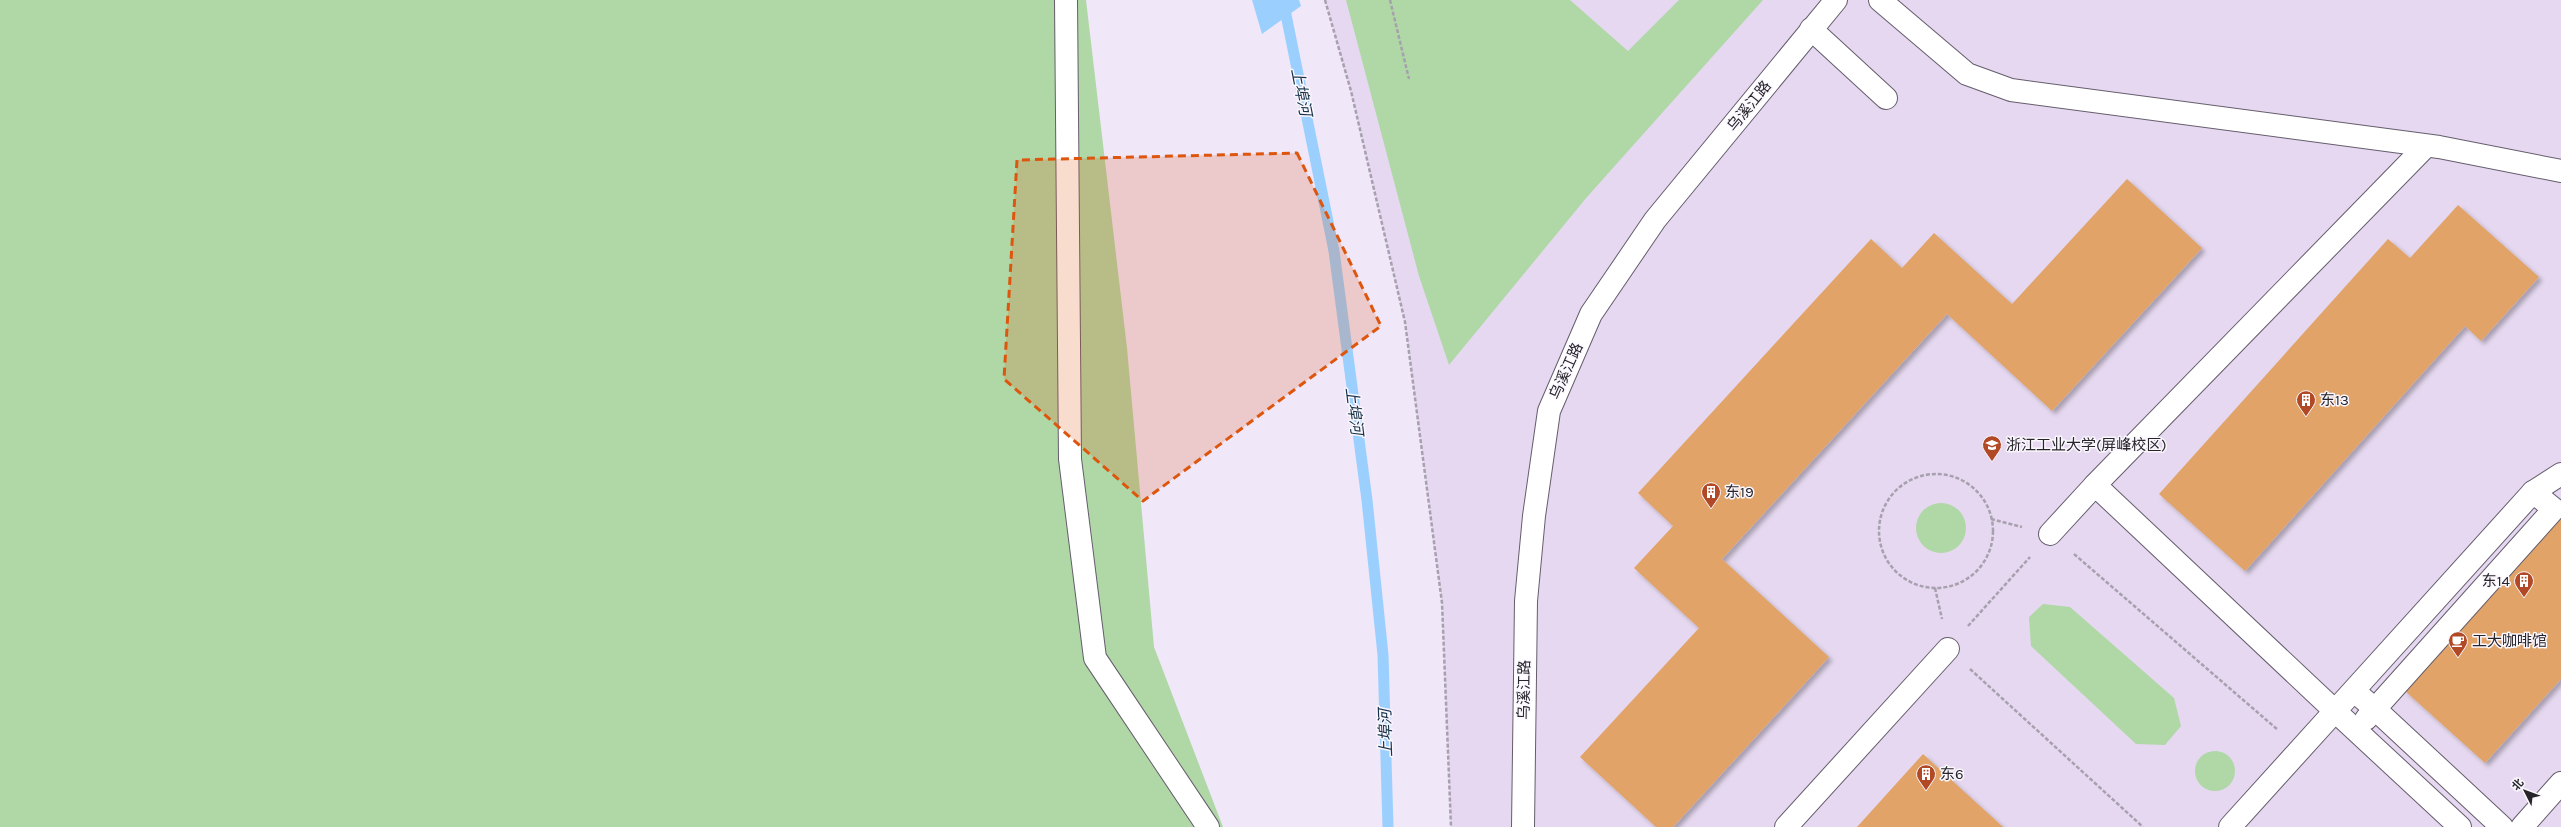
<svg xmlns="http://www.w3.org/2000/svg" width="2561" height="827" font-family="Karla,'Noto Sans SC',sans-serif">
	<defs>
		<filter id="shadow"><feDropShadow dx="3.5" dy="3.5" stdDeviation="2" flood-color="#0004"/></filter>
	</defs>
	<rect width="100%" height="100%" fill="#f0e7f9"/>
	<path fill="#e5d8f0" d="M 1325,0 L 2561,0 L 2561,827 L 1451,827 L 1442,603 L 1405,322 L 1351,91 Z"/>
	<g fill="#afd8a6">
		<path d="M 0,0 L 1086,0 L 1127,348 L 1154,647 L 1223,827 L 0,827 Z"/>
		<path d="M 1346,0 L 1570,0 L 1628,51 L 1679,0 L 1763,0 L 1587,197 L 1449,365 L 1419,276 Z"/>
		<circle cx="1941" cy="528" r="25"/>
		<path d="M 2043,604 L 2070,607 L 2174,698 L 2181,726 L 2165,745 L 2136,744 L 2031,646 L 2029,617 Z"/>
		<circle cx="2215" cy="771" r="20"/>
	</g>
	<path fill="#9bd0fe" d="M 1252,0 L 1299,0 L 1301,6 L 1262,34 Z"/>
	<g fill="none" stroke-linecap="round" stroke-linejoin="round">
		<path stroke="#9bd0fe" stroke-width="11" d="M 1283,0 L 1334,251 L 1367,500 L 1383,655 L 1388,827"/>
	</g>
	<g fill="#e1a368" filter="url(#shadow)">
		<path d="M 2127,179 L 2202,248 L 2052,411 L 1947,314 L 1722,559 L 1829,657 L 1673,827 L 1656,827 L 1580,757 L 1699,628 L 1634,568 L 1673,526 L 1638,493 L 1871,239 L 1902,268 L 1934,233 L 2012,304 Z"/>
		<path d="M 2458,205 L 2539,277 L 2481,341 L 2465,326 L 2245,571 L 2159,494 L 2388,239 L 2410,258 Z"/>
		<path d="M 2561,518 L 2561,679 L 2485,763 L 2404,690 Z"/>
		<path d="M 1923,754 L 2003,827 L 1857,827 Z"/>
	</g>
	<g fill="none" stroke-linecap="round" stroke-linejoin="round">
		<g stroke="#655d6c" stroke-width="24">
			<g id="minor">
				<path d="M 1066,0 L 1070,459 L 1095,658 L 1208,827"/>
				<path d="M 1880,0 L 1967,74 L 2011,90 L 2439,147 L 2561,171"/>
				<path d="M 1811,29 L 1886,98"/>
				<path d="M 2425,147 L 2095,485 L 2335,711 L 2533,492 L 2561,474"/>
				<path d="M 2050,534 L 2095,485"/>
				<path d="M 2354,691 L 2375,709 L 2554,509 L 2533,492"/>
				<path d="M 2366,719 L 2375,709 L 2502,827"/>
				<path d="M 1523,827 L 1526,601 L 1534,516 L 1549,411 L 1591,314 L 1655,220 L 1836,0"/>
				<path d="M 1786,827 L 1948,649"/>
				<path d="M 2230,827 L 2335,711 L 2460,827"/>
				<path d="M 2522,827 L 2561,783"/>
			</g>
		</g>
		<g stroke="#a7a0ae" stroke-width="2.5" stroke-dasharray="4 2" stroke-linecap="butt">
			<path d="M 1325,0 L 1351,91 L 1405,322 L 1442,603 L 1451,827"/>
			<path d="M 1390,0 L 1409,79"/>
			<circle cx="1936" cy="531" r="57"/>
			<path d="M 1991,519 L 2022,527"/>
			<path d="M 2074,554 L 2278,730"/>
			<path d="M 1935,588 L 1942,619"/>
			<path d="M 1968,626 L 2030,557"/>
			<path d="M 1970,669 L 2143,827"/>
		</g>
		<use href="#minor" stroke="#fff" stroke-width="22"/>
	</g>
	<path fill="#de560e" fill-opacity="0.2" stroke="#de560e" stroke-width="3" stroke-dasharray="8 5" stroke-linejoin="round" d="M 1297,153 L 1381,326 L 1143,501 L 1004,379 L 1017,160 Z"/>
	<defs>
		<g id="building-pin" transform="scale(1)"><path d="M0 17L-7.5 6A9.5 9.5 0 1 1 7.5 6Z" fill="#b14927" stroke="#fbf7fe"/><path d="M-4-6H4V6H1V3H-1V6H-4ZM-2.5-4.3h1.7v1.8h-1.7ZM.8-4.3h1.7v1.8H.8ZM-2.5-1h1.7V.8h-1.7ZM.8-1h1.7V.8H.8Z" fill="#fff"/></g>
		<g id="university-pin" transform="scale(1)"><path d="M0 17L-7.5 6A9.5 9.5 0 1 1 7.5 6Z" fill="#b14927" stroke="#fbf7fe"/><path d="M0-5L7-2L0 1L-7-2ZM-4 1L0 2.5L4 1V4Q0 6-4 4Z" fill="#fff"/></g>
		<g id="cafe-pin" transform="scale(1)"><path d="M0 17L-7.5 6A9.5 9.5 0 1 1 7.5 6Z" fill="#b14927" stroke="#fbf7fe"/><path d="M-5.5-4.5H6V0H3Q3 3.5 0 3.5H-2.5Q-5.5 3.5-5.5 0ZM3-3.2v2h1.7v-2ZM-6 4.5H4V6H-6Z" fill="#fff"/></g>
	</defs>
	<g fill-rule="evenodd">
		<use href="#building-pin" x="2306" y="400"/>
		<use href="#university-pin" x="1992" y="445"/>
		<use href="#building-pin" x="1711" y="492"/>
		<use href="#building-pin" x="2524" y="581"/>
		<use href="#cafe-pin" x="2458" y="641"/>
		<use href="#building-pin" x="1926" y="774"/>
	</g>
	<g text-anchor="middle" stroke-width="3" stroke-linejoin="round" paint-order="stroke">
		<g font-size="15" fill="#27242a" stroke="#fbf7fe">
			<text transform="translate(1749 106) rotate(-51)" y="5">乌溪江路</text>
			<text transform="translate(1566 371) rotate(-66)" y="5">乌溪江路</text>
			<text transform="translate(1524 690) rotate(-89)" y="5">乌溪江路</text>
		</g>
		<g font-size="15" fill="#27242a" stroke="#fbf7fe" text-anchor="start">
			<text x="2320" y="405">东13</text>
			<text x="2006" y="450">浙江工业大学(屏峰校区)</text>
			<text x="1725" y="497">东19</text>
			<text x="2510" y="586" text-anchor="end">东14</text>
			<text x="2472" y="646">工大咖啡馆</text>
			<text x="1940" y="779">东6</text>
		</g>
		<g font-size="16" font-style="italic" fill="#16324a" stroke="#fbf7fe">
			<text transform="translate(1302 92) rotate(79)" y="6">上埠河</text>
			<text transform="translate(1355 411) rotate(83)" y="6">上埠河</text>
			<text transform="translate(1385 733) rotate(-92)" y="6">上埠河</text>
		</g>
	</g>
	<g transform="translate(2525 791) rotate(312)" stroke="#fbf7fe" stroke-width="3" paint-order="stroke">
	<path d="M0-3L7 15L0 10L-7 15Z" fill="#27242a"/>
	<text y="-6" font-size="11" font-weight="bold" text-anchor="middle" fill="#27242a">北</text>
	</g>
</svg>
